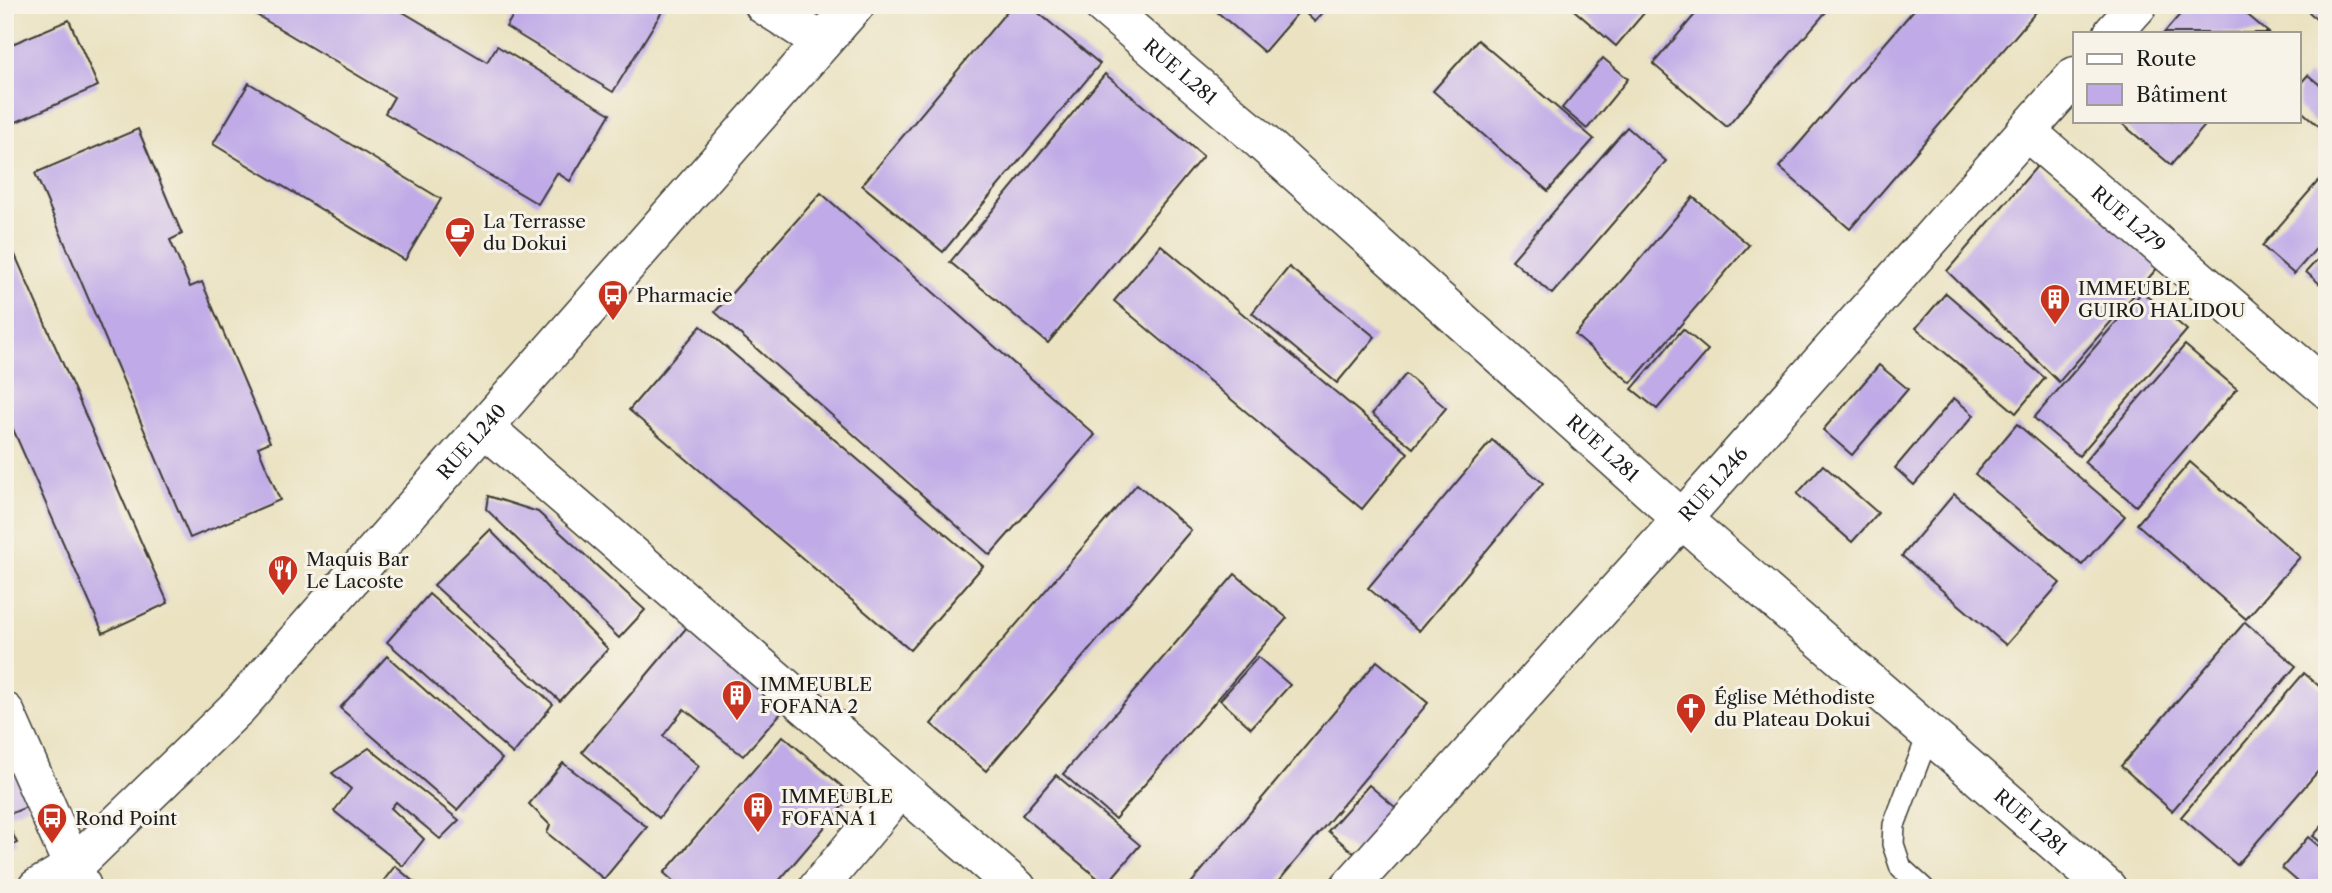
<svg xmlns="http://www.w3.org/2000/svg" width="2332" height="893" font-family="'Libre Caslon Text',serif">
	<rect width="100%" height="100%" fill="#f7f3e8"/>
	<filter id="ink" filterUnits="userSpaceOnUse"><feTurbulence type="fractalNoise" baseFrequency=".0143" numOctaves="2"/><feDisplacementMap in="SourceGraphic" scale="14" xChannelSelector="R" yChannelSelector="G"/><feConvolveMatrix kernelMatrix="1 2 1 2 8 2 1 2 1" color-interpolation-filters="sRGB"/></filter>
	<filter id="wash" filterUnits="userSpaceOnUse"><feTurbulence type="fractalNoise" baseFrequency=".00686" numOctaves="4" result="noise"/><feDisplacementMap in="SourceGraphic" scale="28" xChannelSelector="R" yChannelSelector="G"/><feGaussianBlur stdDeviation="1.57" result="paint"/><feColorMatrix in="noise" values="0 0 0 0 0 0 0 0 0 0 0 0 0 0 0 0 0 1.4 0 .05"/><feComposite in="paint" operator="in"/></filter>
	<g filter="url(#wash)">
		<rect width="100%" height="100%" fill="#eae2c1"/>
		<g id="blocks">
			<g fill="#c0aae7">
				<path d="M 240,5 L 391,5 L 487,62 L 497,46 L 610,114 L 570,181 L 557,173 L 538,204 L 385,113 L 394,97 Z"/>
				<path d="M 510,5 L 666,5 L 613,92 L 506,27 L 517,9 Z"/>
				<path d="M 1012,5 L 1029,5 L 1100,64 L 943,252 L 862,185 Z"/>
				<path d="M 1209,5 L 1329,5 L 1315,22 L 1301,9 L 1264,52 Z"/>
				<path d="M 1568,5 L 1651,5 L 1616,46 Z"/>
				<path d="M 1703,5 L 1832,5 L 1727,127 L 1653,64 Z"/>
				<path d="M 1918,5 L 2042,5 L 1850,229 L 1779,167 Z"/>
				<path d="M 2188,5 L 2236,5 L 2269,33 L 2164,33 Z"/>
				<path d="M 2301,5 L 2327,5 L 2327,28 Z"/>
				<path d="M 69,20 L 98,86 L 5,127 L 5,47 Z"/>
				<path d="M 1478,40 L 1594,139 L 1548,191 L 1433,91 Z"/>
				<path d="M 1603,58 L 1628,79 L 1587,129 L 1562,108 Z"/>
				<path d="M 1105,74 L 1203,156 L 1048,343 L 950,262 Z"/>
				<path d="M 2308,75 L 2327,91 L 2327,133 L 2299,109 L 2299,85 Z"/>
				<path d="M 249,83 L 441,199 L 405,260 L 213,144 Z"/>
				<path d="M 2119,121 L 2209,121 L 2171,165 Z"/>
				<path d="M 1627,127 L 1666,161 L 1552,294 L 1512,260 Z"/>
				<path d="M 138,129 L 182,234 L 170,240 L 190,287 L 202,282 L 270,442 L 258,447 L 280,500 L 190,538 L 35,173 Z"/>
				<path d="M 2038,165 L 2159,266 L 2059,382 L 1947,271 Z"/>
				<path d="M 2327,171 L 2327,236 L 2294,274 L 2262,246 Z"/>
				<path d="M 821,193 L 1095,435 L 990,555 L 715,312 Z"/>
				<path d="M 1693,197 L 1749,245 L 1631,383 L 1575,335 Z"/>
				<path d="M 5,232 L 168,603 L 103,633 L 5,411 Z"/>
				<path d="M 1161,245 L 1408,453 L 1362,509 L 1114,301 Z"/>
				<path d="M 2327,249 L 2327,290 L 2306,272 Z"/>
				<path d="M 1289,267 L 1375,337 L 1337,383 L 1252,313 Z"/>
				<path d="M 2142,292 L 2187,330 L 2079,456 L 2034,418 Z"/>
				<path d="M 1946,293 L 2045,378 L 2016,413 L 1916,328 Z"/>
				<path d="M 701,326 L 983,566 L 910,650 L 629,410 Z"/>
				<path d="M 1683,329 L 1708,350 L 1657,409 L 1632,389 Z"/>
				<path d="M 2185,345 L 2237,389 L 2136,506 L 2084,462 Z"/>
				<path d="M 1879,365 L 1908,389 L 1852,455 L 1823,430 Z"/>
				<path d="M 1406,374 L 1446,408 L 1413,448 L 1372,414 Z"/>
				<path d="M 1954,398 L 1974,415 L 1914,485 L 1895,468 Z"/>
				<path d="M 2017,424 L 2125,516 L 2082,565 L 1975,474 Z"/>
				<path d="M 1492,440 L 1543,483 L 1419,631 L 1368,588 Z"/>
				<path d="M 2190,462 L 2300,557 L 2246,619 L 2137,524 Z"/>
				<path d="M 1823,465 L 1878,513 L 1852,542 L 1797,494 Z"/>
				<path d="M 1137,484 L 1191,530 L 986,771 L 931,724 Z"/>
				<path d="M 1954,494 L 2060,583 L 2006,645 L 1902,556 Z"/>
				<path d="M 488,496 L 538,512 L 645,610 L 619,638 L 486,509 Z"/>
				<path d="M 490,530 L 608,649 L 560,701 L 434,585 Z"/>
				<path d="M 1235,574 L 1287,618 L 1115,819 L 1063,774 Z"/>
				<path d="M 429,594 L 553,704 L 513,754 L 387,642 Z"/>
				<path d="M 693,620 L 789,704 L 743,756 L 684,709 L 663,736 L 699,766 L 659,818 L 582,752 Z"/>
				<path d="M 2245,622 L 2296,666 L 2172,811 L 2121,766 Z"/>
				<path d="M 387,656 L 502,759 L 457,810 L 340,708 Z"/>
				<path d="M 1258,657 L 1290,685 L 1251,728 L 1220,700 Z"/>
				<path d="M 1377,661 L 1428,703 L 1273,888 L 1187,888 Z"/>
				<path d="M 2304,673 L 2327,693 L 2327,761 L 2237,865 L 2181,817 Z"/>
				<path d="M 783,736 L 852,795 L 773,888 L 681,888 L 664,873 Z"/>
				<path d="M 369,748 L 459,820 L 440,839 L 396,802 L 391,808 L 424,839 L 403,866 L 334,811 L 351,789 L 332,773 Z"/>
				<path d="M 5,753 L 29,806 L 5,816 Z"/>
				<path d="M 563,763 L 647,827 L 604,879 L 547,833 L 550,825 L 529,804 Z"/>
				<path d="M 1056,775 L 1140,845 L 1106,885 L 1022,815 Z"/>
				<path d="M 1369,785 L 1402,813 L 1361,859 L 1328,831 Z"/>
				<path d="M 5,817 L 17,843 L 5,848 Z"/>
				<path d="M 2327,820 L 2327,847 L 2313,836 Z"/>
				<path d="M 2308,837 L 2327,853 L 2327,888 L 2305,888 L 2282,868 Z"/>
				<path d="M 395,866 L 421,888 L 378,888 Z"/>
			</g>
		</g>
	</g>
	<g filter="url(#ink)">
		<use href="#blocks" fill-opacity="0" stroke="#3b3a35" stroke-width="2"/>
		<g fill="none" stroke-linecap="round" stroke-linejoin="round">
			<g stroke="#3b3a35" stroke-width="24">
				<path id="service" d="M 1923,888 L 1901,868 L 1893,844 L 1894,825 L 1929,733"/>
			</g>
			<g stroke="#3b3a35" stroke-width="41">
				<g id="minor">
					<path d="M 764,5 L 822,42"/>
					<path id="s1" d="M 1103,5 L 1250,131 L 1682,519 L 2107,888"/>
					<path d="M 2113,33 L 2138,5"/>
					<path id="s2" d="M 2026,131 L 2327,389"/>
					<path d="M 484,427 L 1017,888"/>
					<path d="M 5,712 L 82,887"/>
					<path id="s3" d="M 37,888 L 74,866 L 239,706 L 855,5"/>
					<path d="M 818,888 L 901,788"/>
					<path id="s4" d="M 1349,888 L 1682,519 L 2075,76"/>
				</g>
			</g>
			<use href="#service" stroke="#fff" stroke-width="21"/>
			<use href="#minor" stroke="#fff" stroke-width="38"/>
		</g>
	</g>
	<defs>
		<g id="cafe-pin" transform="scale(1.575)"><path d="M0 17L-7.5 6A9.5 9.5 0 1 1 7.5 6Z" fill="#c8321e" stroke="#f7f3e8"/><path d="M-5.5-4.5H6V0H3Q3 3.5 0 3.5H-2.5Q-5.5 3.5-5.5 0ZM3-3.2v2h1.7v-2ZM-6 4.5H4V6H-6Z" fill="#fff"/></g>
		<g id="bus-pin" transform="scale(1.575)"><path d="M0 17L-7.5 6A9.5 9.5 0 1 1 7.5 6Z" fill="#c8321e" stroke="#f7f3e8"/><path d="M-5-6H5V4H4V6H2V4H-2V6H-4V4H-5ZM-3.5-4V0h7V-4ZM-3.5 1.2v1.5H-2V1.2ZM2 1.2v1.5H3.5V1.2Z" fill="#fff"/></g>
		<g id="building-pin" transform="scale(1.575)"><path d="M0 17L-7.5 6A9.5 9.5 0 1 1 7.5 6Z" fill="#c8321e" stroke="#f7f3e8"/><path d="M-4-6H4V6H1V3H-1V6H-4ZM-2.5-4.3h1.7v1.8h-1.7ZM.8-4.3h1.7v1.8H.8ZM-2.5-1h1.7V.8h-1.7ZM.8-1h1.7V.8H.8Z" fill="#fff"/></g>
		<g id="restaurant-pin" transform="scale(1.575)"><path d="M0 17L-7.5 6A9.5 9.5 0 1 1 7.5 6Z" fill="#c8321e" stroke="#f7f3e8"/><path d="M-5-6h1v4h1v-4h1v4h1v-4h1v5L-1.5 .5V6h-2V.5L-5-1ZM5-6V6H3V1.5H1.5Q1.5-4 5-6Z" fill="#fff"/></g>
		<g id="church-pin" transform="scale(1.575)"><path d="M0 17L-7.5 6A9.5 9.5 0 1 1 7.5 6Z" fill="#c8321e" stroke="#f7f3e8"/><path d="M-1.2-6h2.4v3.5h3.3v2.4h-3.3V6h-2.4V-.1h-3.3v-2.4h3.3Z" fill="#fff"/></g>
	</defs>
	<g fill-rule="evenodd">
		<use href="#cafe-pin" x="460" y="232"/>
		<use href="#bus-pin" x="613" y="295"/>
		<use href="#building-pin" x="2055" y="299"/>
		<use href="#restaurant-pin" x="283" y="570"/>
		<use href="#building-pin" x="737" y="695"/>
		<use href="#church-pin" x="1691" y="708"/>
		<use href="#building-pin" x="758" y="807"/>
		<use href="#bus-pin" x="52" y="818"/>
	</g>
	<g text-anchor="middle" stroke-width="6" stroke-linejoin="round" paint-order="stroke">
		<g font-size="19" fill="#1c1c1c" stroke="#f7f3e8">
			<text dy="7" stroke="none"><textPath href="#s1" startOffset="102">RUE L281</textPath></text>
			<text dy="7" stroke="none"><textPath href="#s2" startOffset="135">RUE L279</textPath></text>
			<text dy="7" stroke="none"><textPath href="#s3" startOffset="625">RUE L240</textPath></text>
			<text dy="7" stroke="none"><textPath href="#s1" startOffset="668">RUE L281</textPath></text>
			<text dy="7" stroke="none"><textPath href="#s4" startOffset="544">RUE L246</textPath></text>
			<text dy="7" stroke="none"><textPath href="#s1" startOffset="1236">RUE L281</textPath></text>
		</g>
		<g font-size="19" fill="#1c1c1c" stroke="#f7f3e8" text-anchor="start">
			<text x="483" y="228">La Terrasse<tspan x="483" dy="22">du Dokui</tspan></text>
			<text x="2078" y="295">IMMEUBLE<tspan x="2078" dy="22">GUIRO HALIDOU</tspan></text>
			<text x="636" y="302">Pharmacie</text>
			<text x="306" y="566">Maquis Bar<tspan x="306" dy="22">Le Lacoste</tspan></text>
			<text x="760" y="691">IMMEUBLE<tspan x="760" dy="22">FOFANA 2</tspan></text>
			<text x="1714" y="704">Église Méthodiste<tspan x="1714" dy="22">du Plateau Dokui</tspan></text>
			<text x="781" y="803">IMMEUBLE<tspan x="781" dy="22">FOFANA 1</tspan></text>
			<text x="75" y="825">Rond Point</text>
		</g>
	</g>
	<rect width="2332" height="893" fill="none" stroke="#f7f3e8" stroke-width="28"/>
	<rect x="2073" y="32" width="228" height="91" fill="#f7f3e8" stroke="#9f9d96" stroke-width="2"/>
	<rect x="2087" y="54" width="35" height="10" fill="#ffffff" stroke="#9f9d96" stroke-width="2"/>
	<text x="2136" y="66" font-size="21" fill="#1c1c1c">Route</text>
	<rect x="2087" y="84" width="35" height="21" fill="#c0aae7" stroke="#9f9d96" stroke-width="2"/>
	<text x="2136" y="102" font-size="21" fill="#1c1c1c">Bâtiment</text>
</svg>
